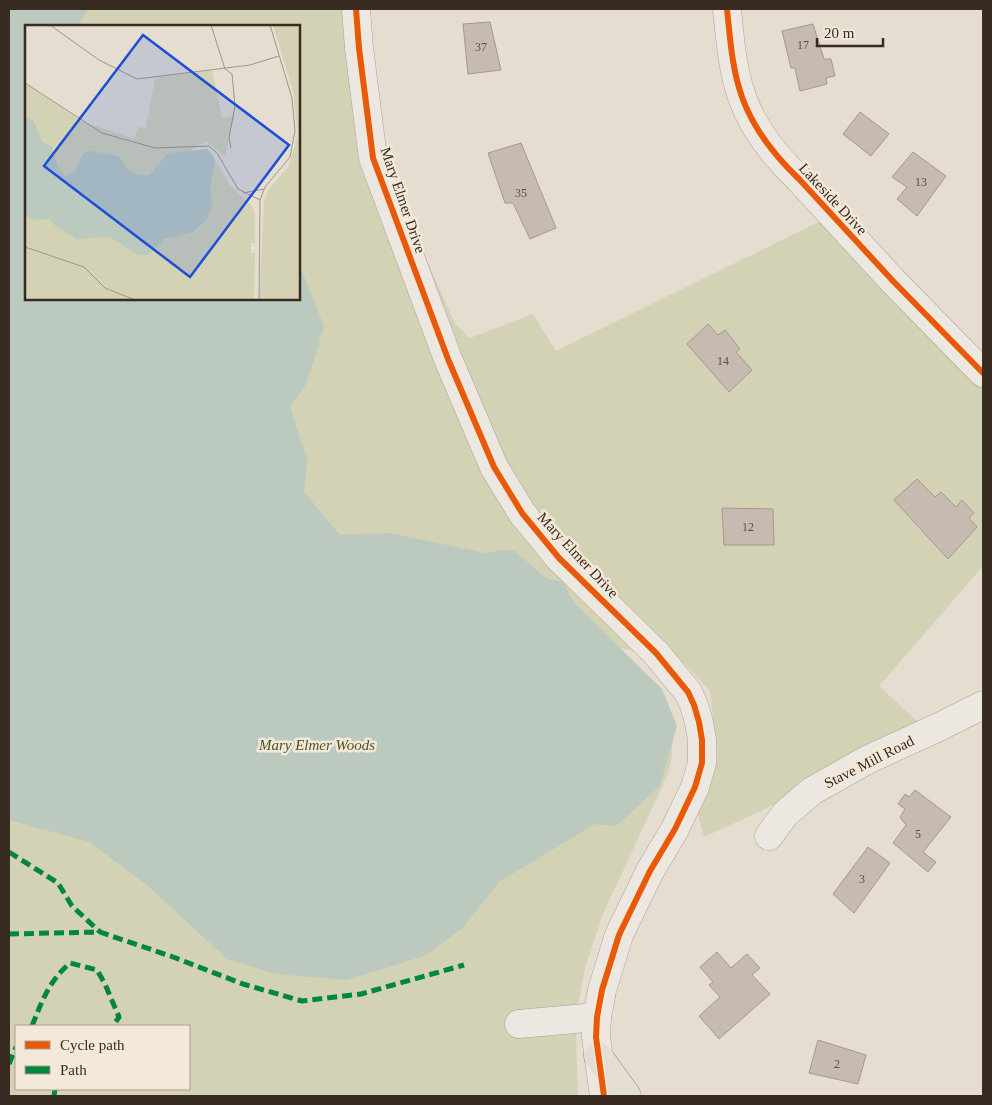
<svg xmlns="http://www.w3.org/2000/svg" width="992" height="1105" font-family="Georgia,serif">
	<rect width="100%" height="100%" fill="#e4ddd0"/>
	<path fill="#d4d2b4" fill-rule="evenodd" d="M 9,9 L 351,9 L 354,29 L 404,209 L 455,324 L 470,338 L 533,314 L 556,351 L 831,216 L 983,370 L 983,566 L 879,686 L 930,733 L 704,837 L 697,811 L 718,756 L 710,691 L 686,665 L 610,645 L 672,738 L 672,757 L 668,774 L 603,914 L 585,968 L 579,1000 L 576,1032 L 578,1096 L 9,1096 ZM 26,26 L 299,26 L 299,299 L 26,299 ZM 16,1026 L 189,1026 L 189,1089 L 16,1089 Z"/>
	<path fill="#bbc9bf" d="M 9,9 L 89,9 L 77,26 L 26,26 L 26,299 L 299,299 L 299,264 L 324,326 L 315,357 L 305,386 L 290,407 L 307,459 L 304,492 L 340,535 L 389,533 L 486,553 L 502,550 L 515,551 L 547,579 L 563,582 L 574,603 L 662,689 L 677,726 L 660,786 L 616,826 L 595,824 L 499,882 L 462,929 L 424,956 L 347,980 L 276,974 L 227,959 L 147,885 L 89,842 L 9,820 Z"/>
	<g fill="#c7bbb1" stroke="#a4998f">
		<path d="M 490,22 L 501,70 L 468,74 L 463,24 Z"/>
		<path d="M 813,24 L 824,59 L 831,59 L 835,76 L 826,78 L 827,84 L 800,91 L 795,68 L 791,68 L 782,31 Z"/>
		<path d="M 860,112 L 889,134 L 871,156 L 843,134 Z"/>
		<path d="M 521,143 L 556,228 L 530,239 L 513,203 L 505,203 L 488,153 Z"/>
		<path d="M 913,152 L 946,176 L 917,216 L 897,199 L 907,187 L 892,177 Z"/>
		<path d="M 708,324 L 718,335 L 725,330 L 740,349 L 736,352 L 752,370 L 729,392 L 687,344 Z"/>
		<path d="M 917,479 L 935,497 L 941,492 L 956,507 L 962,500 L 974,513 L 969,518 L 977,527 L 948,559 L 894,500 Z"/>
		<path d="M 722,508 L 773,509 L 774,545 L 724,545 Z"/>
		<path d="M 915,790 L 951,817 L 923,852 L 936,862 L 928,872 L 893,843 L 906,825 L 900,817 L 905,809 L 898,804 L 905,794 L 909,797 Z"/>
		<path d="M 868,847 L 890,863 L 854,913 L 833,894 Z"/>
		<path d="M 717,952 L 731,968 L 747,954 L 760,968 L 752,975 L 770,994 L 719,1039 L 699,1016 L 720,997 L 709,985 L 713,982 L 700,967 Z"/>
		<path d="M 818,1040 L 866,1055 L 858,1084 L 809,1073 Z"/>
	</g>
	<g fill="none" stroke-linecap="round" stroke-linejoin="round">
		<g stroke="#aaa298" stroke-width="29">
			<g id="minor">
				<path d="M 356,9 L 359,48 L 373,158 L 448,359 L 494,467 L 522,513 L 559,558 L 656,653 L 688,692 L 694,705 L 699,722 L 702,740 L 702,763 L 695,787 L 675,829 L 650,871 L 619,935 L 602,990 L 597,1017 L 596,1037 L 604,1096"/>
				<path d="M 727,9 C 730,38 732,69 742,97 C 753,128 775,156 799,179 L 893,281 L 983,373"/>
				<path d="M 769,836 L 785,814 L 812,791 L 867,760 L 941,726 L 983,705"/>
				<path d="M 519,1024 L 597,1017"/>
			</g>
		</g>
		<g stroke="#8f887f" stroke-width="29">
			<path id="major" d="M 598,1056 L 627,1096"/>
		</g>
		<use href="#minor" stroke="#ece8e1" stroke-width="28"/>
		<use href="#major" stroke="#e3ddd3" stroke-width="28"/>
		<g stroke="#00873e" stroke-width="5" stroke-dasharray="10 5" stroke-linecap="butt">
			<path d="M 9,852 L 58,883 L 72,906 L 100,932"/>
			<path d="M 9,934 L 100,932 L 173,957 L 243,984 L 302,1001 L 361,994 L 464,965"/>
			<path d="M 32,1026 C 42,1001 49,981 70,963 L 97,970 L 105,984 L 119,1017 L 113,1026"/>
			<path d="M 9,1064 L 16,1047"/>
			<path d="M 54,1096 L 55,1089"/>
		</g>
		<g stroke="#f4e9d8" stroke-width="9">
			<g id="cycleway">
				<path d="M 356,9 L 359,48 L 373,158 L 448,359 L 494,467 L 522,513 L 559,558 L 656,653 L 688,692 L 694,705 L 699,722 L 702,740 L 702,763 L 695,787 L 675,829 L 650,871 L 619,935 L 602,990 L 597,1017 L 596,1037 L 604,1096"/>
				<path d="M 727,9 C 730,38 732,69 742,97 C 753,128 775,156 799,179 L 893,281 L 983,373"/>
			</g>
		</g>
		<use href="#cycleway" stroke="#e8590c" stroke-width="6"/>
	</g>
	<g text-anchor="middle" stroke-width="5" stroke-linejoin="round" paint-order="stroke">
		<g font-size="12" fill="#5c4f45">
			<text x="803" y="49">17</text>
			<text x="481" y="51">37</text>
			<text x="921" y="186">13</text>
			<text x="521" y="197">35</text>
			<text x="723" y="365">14</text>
			<text x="748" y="531">12</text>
			<text x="918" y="838">5</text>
			<text x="862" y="883">3</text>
			<text x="837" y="1068">2</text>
		</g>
		<g font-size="15" fill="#382b21" stroke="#f4e9d8">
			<text transform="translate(833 199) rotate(47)" y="5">Lakeside Drive</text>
			<text transform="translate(403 200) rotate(71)" y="5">Mary Elmer Drive</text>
			<text transform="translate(578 555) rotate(47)" y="5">Mary Elmer Drive</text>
			<text transform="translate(869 762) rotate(-27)" y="5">Stave Mill Road</text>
		</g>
		<g font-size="15" font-style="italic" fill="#4b5329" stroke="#f4e9d8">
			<text x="317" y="750">Mary Elmer Woods</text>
		</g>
	</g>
	<g transform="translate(25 25)">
		<rect width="275" height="275" fill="#e4ddd0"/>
		<path d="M 248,0 L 275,0 L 275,275 L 234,275 L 239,177 L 243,165 L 263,142 L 273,110 L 268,66 ZM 187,45 L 197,93 L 209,91 L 200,132 L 181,116 L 166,125 L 186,128 L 205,160 L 228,182 L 230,191 L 230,218 L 226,218 L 226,228 L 230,228 L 229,275 L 0,275 L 0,58 L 56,96 L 107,113 L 110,113 L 113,102 L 121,103 L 130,53 Z" fill="#d4d2b4"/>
		<path d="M 0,91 L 8,95 L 17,117 L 27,121 L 33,143 L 41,151 L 50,147 L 58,129 L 65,126 L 94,131 L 102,144 L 114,150 L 124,150 L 143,128 L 182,124 L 189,132 L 189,142 L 185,163 L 187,181 L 183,193 L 168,207 L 139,214 L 123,230 L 113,230 L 85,212 L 51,214 L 28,199 L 25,193 L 9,196 L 0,191 Z" fill="#bbc9bf"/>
		<path fill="none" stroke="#9f968a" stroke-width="1" d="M 25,0 L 74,35 L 112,54 L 225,40 L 254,31M 186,0 L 200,44 L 207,49 L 210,81 L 204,113 L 206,123M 0,58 L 77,108 L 130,123 L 184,121 L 192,128 L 213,164 L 235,175M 218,168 L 239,164M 0,222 L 59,242 L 80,263 L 110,275M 234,275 L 235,175 L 240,162 L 265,132 L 270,106 L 267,73 L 245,0"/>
		<path fill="#1d4ed8" fill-opacity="0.15" stroke="#1d4ed8" stroke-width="2.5" d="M 118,10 L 264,120 L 165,252 L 19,141 Z"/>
		<rect width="275" height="275" fill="none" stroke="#382b21" stroke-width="2.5"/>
	</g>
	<rect width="992" height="1105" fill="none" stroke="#382b21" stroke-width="20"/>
	<rect x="15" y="1025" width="175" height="65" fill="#f4e9d8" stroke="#a99d8f"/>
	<rect x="25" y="1041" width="25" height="8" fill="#e8590c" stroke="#a99d8f"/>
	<text x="60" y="1050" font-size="15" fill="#382b21">Cycle path</text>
	<rect x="25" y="1066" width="25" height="8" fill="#00873e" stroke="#a99d8f"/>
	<text x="60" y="1075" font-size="15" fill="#382b21">Path</text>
	<path d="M817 38v8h66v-8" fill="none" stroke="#382b21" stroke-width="2.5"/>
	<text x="824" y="38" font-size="15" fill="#382b21" stroke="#f4e9d8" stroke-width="4" paint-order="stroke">20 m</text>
</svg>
